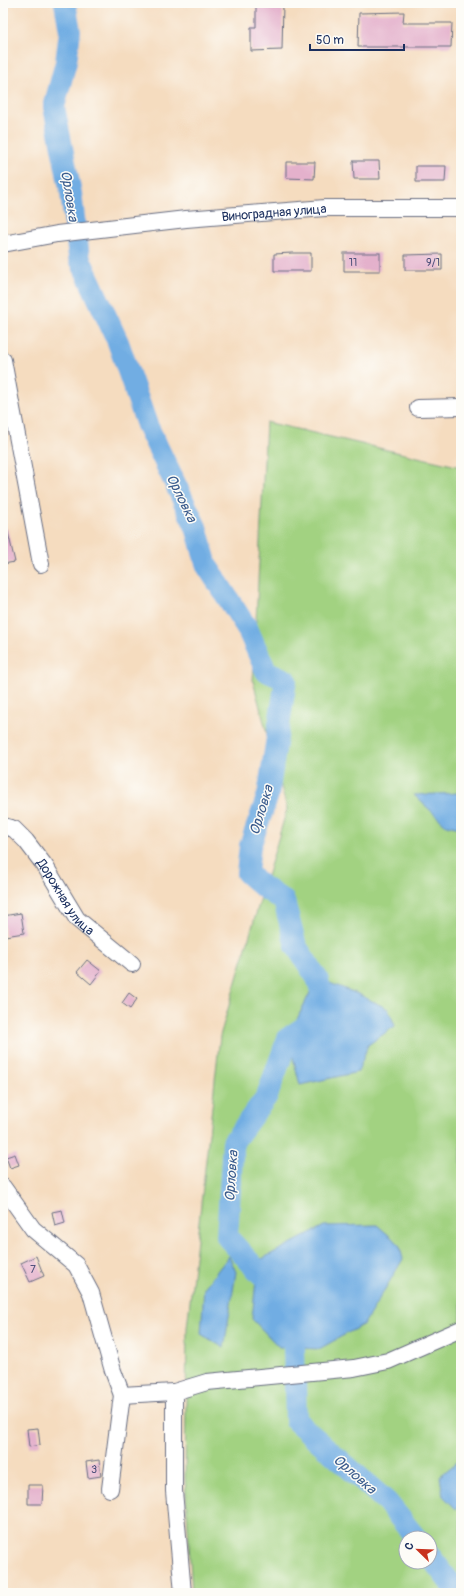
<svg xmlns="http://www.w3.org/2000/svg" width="464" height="1596" font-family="Pangolin,sans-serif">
	<rect width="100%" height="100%" fill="#fdfcf7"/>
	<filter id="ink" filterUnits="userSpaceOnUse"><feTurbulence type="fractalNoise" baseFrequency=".025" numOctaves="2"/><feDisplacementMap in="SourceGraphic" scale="8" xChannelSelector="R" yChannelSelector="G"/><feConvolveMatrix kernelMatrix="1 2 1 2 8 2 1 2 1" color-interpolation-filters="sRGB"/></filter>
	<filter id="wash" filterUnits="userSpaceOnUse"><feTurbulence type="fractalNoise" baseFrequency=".012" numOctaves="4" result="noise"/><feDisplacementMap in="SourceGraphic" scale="16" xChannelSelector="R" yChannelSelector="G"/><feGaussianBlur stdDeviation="0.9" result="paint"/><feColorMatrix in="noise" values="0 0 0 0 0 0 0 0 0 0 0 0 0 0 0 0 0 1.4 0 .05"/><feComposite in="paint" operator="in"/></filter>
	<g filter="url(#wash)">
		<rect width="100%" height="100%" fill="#f5dcbf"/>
		<path fill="#a2d281" stroke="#5e8070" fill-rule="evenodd" d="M 266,422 L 461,467 L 461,1593 L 192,1593 L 185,1478 L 187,1328 L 220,1036 L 287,809 L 253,681 ZM 406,1538 L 430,1538 L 430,1562 L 406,1562 Z"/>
		<g fill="#71ade3" stroke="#466ea0">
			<path d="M 461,793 L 461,828 L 446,825 L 414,795 Z"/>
			<path d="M 317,978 L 358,994 L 388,1009 L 395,1026 L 368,1045 L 358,1072 L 300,1085 L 288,1038 Z"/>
			<path d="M 377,1225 L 399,1244 L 403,1259 L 364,1324 L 319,1349 L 279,1347 L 252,1319 L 258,1261 L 324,1226 Z"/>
			<path d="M 229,1256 L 236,1272 L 224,1348 L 201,1334 L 204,1288 Z"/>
			<path d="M 461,1459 L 461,1505 L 456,1509 L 443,1496 L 440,1476 Z"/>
		</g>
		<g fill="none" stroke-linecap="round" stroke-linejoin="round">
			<g stroke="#71ade3" stroke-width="22">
				<path d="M 65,3 L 70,31 L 66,62 L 54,107 L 71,193 L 79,257 L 118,342 L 147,425 L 196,527 L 207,566 L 247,628 L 266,671 L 286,680 L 268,795 L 250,846 L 247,873 L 263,887 L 284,901 L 296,946 L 317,978 L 328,1011 L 288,1038 L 267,1096 L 233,1142 L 227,1237 L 282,1297 L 294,1348 L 296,1421 L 387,1502 L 416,1538"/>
				<path d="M 430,1556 L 458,1593"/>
			</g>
		</g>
		<g id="blocks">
			<g fill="#e4b1cc">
				<path d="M 256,3 L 283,3 L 282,50 L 251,51 L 251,27 L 256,27 Z"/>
				<path d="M 404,12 L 403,23 L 452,23 L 451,47 L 358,47 L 359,13 Z"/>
				<path d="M 353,161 L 379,161 L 380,179 L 354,179 Z"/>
				<path d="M 286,162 L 315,162 L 314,179 L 286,178 Z"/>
				<path d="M 416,166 L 446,166 L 445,182 L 416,182 Z"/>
				<path d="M 292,253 L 311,253 L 311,271 L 274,271 L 274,254 Z"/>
				<rect x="344" y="253" width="36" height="18"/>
				<path d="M 442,254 L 442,270 L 405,270 L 405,255 Z"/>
				<path d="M 7,528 L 15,562 L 3,564 L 3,529 Z"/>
				<path d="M 21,913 L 24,933 L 5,936 L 3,916 Z"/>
				<path d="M 87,960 L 101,971 L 91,984 L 77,972 Z"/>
				<path d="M 129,993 L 137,999 L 130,1009 L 122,1003 Z"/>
				<path d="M 15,1154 L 19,1165 L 10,1168 L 6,1157 Z"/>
				<path d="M 62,1210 L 65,1223 L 55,1226 L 52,1212 Z"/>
				<path d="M 36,1256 L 44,1276 L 30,1282 L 21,1263 Z"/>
				<path d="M 38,1428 L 40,1445 L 29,1447 L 27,1429 Z"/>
				<path d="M 99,1460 L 101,1476 L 88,1478 L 86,1462 Z"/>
				<path d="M 28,1485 L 43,1485 L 42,1504 L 28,1504 Z"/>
			</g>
		</g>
	</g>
	<g filter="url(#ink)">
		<use href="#blocks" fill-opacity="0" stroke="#676c80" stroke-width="1"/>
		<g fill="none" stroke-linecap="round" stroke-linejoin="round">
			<g stroke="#676c80" stroke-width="18">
				<g id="minor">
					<path id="s1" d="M 3,244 L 57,234 L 186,219 L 325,208 L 461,208"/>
					<path d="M 3,360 L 41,564"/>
					<path d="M 418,408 L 461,407"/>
					<path id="s2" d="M 3,826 L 14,829 L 26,841 L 45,866 L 77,919 L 132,964"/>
					<path d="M 3,1187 L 33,1229 L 76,1265 L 91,1293 L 113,1371 L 122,1395 L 174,1392"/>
					<path d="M 110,1489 L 122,1395"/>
					<path d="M 183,1593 L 174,1491 L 174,1392 L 207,1382 L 354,1368 L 388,1361 L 461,1329"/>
				</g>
			</g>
			<use href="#minor" stroke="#fff" stroke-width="16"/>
		</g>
	</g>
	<g text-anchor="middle" stroke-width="3" stroke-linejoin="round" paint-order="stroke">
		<g font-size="11" fill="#4d507a">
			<text x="353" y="266">11</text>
			<text x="433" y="266">9/1</text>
			<text x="33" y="1273">7</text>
			<text x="94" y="1473">3</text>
		</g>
		<g font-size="13" fill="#1b2f5e" stroke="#fdfcf7">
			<text dy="5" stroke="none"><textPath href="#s1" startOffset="273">Виноградная улица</textPath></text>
			<text dy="5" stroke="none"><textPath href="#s2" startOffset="97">Дорожная улица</textPath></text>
		</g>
		<g font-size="14" font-style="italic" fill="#395b8d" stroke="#fdfcf7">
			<text transform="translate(70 196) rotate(81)" y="5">Орловка</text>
			<text transform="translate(182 498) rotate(64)" y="5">Орловка</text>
			<text transform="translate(261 810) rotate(-73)" y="5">Орловка</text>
			<text transform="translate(231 1176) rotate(-86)" y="5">Орловка</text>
			<text transform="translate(355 1474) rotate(41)" y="5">Орловка</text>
		</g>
	</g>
	<rect width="464" height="1596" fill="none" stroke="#fdfcf7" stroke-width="16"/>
	<g transform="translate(418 1550) rotate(293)"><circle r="19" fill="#fdfcf7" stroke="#a3aaba"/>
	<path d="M0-3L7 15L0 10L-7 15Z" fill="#c8321e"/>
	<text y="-6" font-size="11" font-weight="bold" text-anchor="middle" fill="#1b2f5e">С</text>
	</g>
	<path d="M310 44v6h94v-6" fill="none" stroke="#1b2f5e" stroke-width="2"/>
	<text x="316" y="44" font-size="12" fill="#1b2f5e" stroke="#fdfcf7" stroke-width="3" paint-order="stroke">50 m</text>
</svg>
